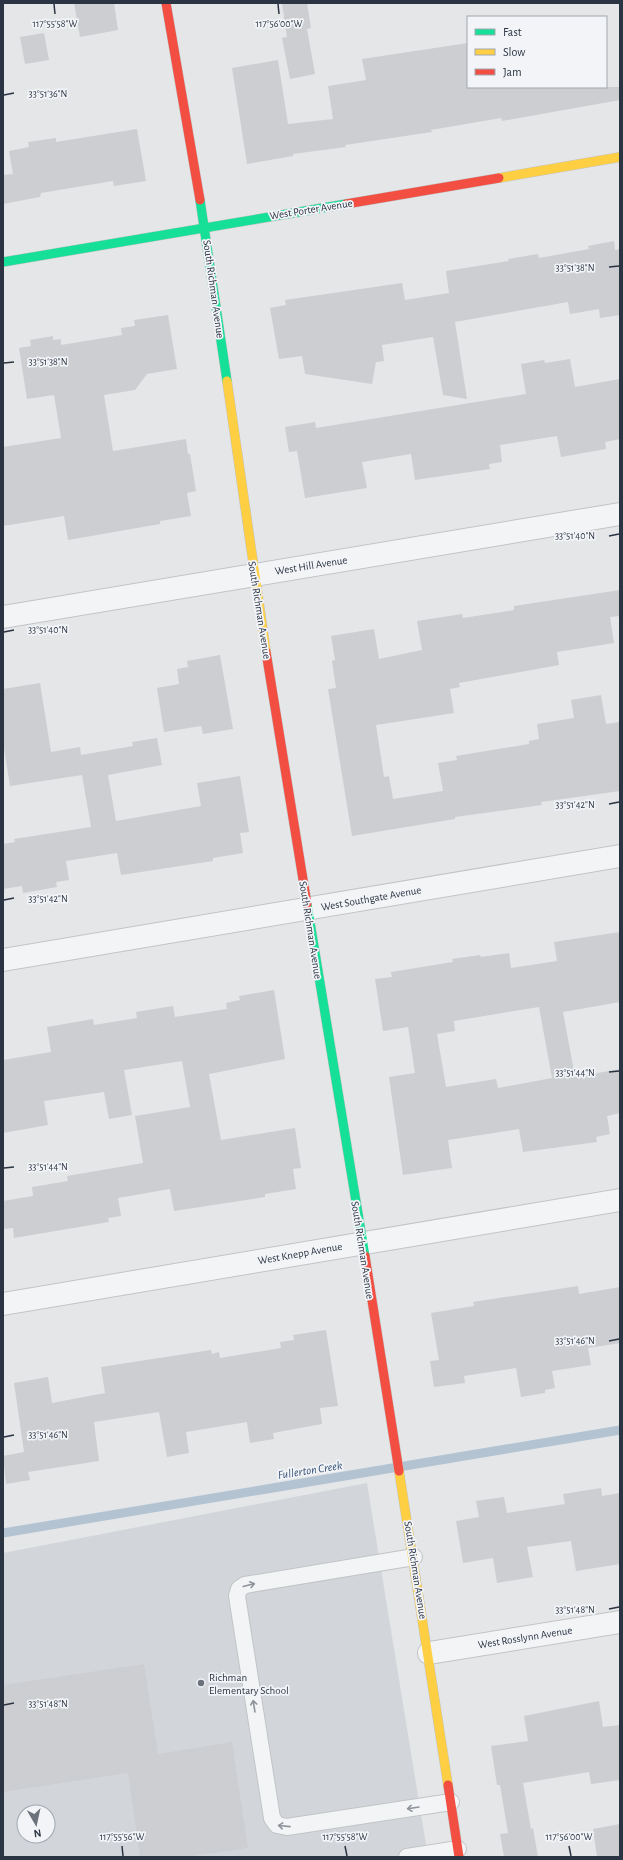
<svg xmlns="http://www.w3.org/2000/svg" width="623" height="1860" font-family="'Alegreya Sans',sans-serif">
	<rect width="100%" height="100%" fill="#e4e6e8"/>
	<path fill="#d2d6db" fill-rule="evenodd" d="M 367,1483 L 428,1857 L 3,1857 L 3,1553 ZM 24,1812 L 48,1812 L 48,1836 L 24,1836 Z"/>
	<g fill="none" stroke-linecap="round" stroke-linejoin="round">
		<path stroke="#b4c3d2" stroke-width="9" d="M 3,1533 L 620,1430"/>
	</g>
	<g fill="#ccced1" fill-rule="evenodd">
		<path d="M 74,3 L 114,3 L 118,30 L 80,37 Z"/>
		<path d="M 282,3 L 307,3 L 311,28 L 307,29 L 315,74 L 290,79 L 282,38 L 287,37 Z"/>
		<path d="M 44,33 L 49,60 L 25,64 L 20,37 Z"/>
		<path d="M 468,43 L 468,87 L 620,87 L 620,100 L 502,121 L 501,118 L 431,130 L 432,132 L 345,145 L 346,147 L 293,154 L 293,156 L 247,164 L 232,68 L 278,60 L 288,124 L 333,119 L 328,86 L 366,80 L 362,59 Z"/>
		<path d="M 137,129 L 146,181 L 114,186 L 113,181 L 41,193 L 40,197 L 3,204 L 3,175 L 13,174 L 9,151 L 29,147 L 28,142 L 56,138 L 56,142 Z"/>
		<path d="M 614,241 L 615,250 L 620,249 L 620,315 L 600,318 L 599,309 L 570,314 L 568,302 L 455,322 L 467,399 L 443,395 L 433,337 L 382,345 L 384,361 L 376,362 L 372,384 L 305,374 L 302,356 L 279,359 L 270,308 L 286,305 L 285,300 L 402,283 L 405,300 L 449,293 L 446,271 L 509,261 L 508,259 L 538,254 L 539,258 L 589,249 L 588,246 Z"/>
		<path d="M 168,315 L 177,369 L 147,374 L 135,390 L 104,395 L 113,451 L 186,439 L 188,454 L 190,454 L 196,491 L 187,493 L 191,516 L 160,521 L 160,524 L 68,540 L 64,516 L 3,526 L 3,447 L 61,438 L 54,395 L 27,399 L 19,348 L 31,346 L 30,340 L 53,336 L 53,340 L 61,339 L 61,345 L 122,335 L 121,328 L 135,326 L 134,320 Z"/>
		<path d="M 570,359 L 575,387 L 620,379 L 620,439 L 605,442 L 606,449 L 561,457 L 557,436 L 500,445 L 502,462 L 489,464 L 490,469 L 415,480 L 411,454 L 362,462 L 367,488 L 305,498 L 297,451 L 289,452 L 285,427 L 315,422 L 316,428 L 526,394 L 521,364 L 544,360 L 545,363 Z"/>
		<path d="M 620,590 L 620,616 L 610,617 L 614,643 L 557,652 L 559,665 L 459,683 L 460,687 L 450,689 L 454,713 L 376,725 L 384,777 L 389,776 L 393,799 L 443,791 L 438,763 L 457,760 L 456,756 L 529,744 L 529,741 L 539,739 L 537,724 L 574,718 L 571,700 L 601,695 L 606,724 L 620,722 L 620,791 L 541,802 L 542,805 L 455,817 L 455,819 L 352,836 L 328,689 L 336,688 L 332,661 L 335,660 L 331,636 L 374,629 L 379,659 L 422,650 L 417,621 L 462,614 L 463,618 L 514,610 L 514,606 Z"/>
		<path d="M 220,655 L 233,729 L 203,734 L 201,726 L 164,732 L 157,688 L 179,684 L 177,669 L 188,667 L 187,661 Z"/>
		<path d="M 40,683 L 51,752 L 80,747 L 81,755 L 133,746 L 132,742 L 157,738 L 162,765 L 108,775 L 116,821 L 201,806 L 197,783 L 240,776 L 249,832 L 240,833 L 243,853 L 213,858 L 213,861 L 121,875 L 117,853 L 66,861 L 69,880 L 56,882 L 57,887 L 23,893 L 22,886 L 3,889 L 3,844 L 15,842 L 14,839 L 91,827 L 82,775 L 10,786 L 3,742 L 3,689 Z"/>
		<path d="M 620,932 L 620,1002 L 563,1012 L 575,1077 L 620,1069 L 620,1113 L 607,1116 L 610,1134 L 596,1137 L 597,1142 L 523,1152 L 519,1129 L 448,1140 L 452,1168 L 403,1175 L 389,1077 L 415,1073 L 408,1027 L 383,1031 L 375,979 L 392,977 L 391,972 L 453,962 L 452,959 L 480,955 L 481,957 L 509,953 L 511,968 L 557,961 L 554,942 ZM 539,1007 L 552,1078 L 498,1088 L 496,1079 L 446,1087 L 437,1034 L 455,1031 L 454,1021 Z"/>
		<path d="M 274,990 L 285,1059 L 209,1074 L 221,1140 L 295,1128 L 301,1168 L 293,1169 L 296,1189 L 265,1194 L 265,1197 L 174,1211 L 170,1189 L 118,1198 L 121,1216 L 108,1218 L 109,1222 L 14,1238 L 13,1228 L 3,1229 L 3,1201 L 33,1196 L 32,1187 L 68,1181 L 67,1176 L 143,1163 L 135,1116 L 190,1107 L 182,1061 L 124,1070 L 132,1115 L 109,1119 L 104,1092 L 44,1101 L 48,1125 L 3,1133 L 3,1060 L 51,1052 L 47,1027 L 93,1019 L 94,1025 L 137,1018 L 136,1012 L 173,1006 L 175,1017 L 227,1009 L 226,1003 L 240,1000 L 239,996 Z"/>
		<path d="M 578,1286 L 579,1294 L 620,1287 L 620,1343 L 588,1348 L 591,1365 L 552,1371 L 555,1388 L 545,1390 L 545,1393 L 521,1397 L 516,1368 L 464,1376 L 465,1383 L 434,1387 L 430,1361 L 439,1360 L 431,1313 L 474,1306 L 473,1302 Z"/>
		<path d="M 326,1330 L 338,1406 L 320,1408 L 322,1424 L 273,1433 L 274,1439 L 250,1443 L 247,1422 L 186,1432 L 189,1453 L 167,1457 L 159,1412 L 94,1422 L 99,1461 L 28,1472 L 30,1480 L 6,1484 L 3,1456 L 24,1452 L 14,1383 L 48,1377 L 52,1403 L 105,1393 L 101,1367 L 211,1350 L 212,1354 L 219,1352 L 220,1358 L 281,1348 L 280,1342 L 294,1340 L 293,1335 Z"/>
		<path d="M 601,1488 L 602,1496 L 620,1493 L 620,1564 L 576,1571 L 571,1541 L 527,1547 L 533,1577 L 497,1583 L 493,1558 L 463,1563 L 456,1521 L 479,1517 L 476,1501 L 504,1497 L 507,1513 L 565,1504 L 563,1494 Z"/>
		<path d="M 144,1664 L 158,1754 L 232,1742 L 248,1848 L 186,1857 L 140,1857 L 128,1773 L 3,1792 L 3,1685 Z"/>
		<path d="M 599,1701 L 603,1727 L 620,1725 L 620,1780 L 591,1784 L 589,1772 L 523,1783 L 531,1829 L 533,1828 L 538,1857 L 504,1857 L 500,1834 L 508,1833 L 500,1785 L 497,1785 L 491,1746 L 528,1741 L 524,1716 Z"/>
		<path d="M 620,1824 L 620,1857 L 597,1857 L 593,1829 Z"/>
	</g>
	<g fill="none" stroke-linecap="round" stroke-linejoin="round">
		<g stroke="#c2c4c6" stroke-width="18">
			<g id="lane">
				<path d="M 414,1557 L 245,1585 L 239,1589 L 237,1596 L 272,1818 L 277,1825 L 287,1827 L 451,1802"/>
				<path d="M 407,1857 L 458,1849"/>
			</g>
		</g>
		<g stroke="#c2c4c6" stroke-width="24">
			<g id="street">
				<path d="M 3,617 L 620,514"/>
				<path d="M 3,960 L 620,856"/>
				<path d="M 3,1304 L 620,1200"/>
				<path d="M 429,1653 L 620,1622"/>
			</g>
		</g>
		<g stroke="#c2c4c6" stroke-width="10">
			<g id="fast">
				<path d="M 200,200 L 227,381"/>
				<path d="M 3,262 L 346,204"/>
				<path d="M 307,904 L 365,1256"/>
			</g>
		</g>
		<g stroke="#c2c4c6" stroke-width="10">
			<g id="slow">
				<path d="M 499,178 L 620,157"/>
				<path d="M 227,381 L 266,652"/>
				<path d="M 399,1471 L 448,1785"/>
			</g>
		</g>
		<g stroke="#c2c4c6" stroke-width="10">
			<g id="jam">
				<path d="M 166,3 L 200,200"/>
				<path d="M 346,204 L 499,178"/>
				<path d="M 266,652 L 307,904"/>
				<path d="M 365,1256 L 399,1471"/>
				<path d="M 448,1785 L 459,1857"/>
			</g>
		</g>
		<use href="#lane" stroke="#f3f4f6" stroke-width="16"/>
		<use href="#street" stroke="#f3f4f6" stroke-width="22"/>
		<use href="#fast" stroke="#16e098" stroke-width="9"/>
		<use href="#slow" stroke="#ffcf43" stroke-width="9"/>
		<use href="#jam" stroke="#f24e42" stroke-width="9"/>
	</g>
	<defs><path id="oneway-shaft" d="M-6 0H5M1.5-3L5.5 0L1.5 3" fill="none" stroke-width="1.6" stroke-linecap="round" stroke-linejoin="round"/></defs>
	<g stroke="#8f949c">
		<use href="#oneway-shaft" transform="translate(249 1585) rotate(-14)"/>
		<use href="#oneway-shaft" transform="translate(254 1706) rotate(-99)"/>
		<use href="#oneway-shaft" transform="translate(413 1808) rotate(171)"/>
		<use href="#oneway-shaft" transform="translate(284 1826) rotate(-174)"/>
	</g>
	<path fill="none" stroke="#2b3442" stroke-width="1.5" d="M 54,4 L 55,14M 278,4 L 279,14M 4,95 L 14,93M 609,267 L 619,266M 4,363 L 14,362M 609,536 L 619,534M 4,632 L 14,630M 609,804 L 619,802M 4,900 L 14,898M 609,1072 L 619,1071M 4,1168 L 14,1167M 609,1341 L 619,1339M 4,1437 L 14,1435M 609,1609 L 619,1607M 4,1705 L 14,1703M 122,1846 L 123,1856M 345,1846 L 347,1856M 569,1846 L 571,1856"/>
	<circle fill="#6c727c" stroke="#f2f4f8" stroke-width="1.5" cx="201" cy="1683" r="4"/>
	<g text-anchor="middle" stroke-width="3.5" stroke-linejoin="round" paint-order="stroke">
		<g font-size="11" fill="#2b3442" stroke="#f2f4f8">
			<text transform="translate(311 209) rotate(-9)" y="4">West Porter Avenue</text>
			<text transform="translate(214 289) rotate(82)" y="4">South Richman Avenue</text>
			<text transform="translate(311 565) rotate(-9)" y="4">West Hill Avenue</text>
			<text transform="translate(260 610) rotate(81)" y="4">South Richman Avenue</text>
			<text transform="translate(371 898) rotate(-10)" y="4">West Southgate Avenue</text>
			<text transform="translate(311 930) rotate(81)" y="4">South Richman Avenue</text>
			<text transform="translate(363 1250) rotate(81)" y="4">South Richman Avenue</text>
			<text transform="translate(300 1253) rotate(-10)" y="4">West Knepp Avenue</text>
			<text transform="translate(416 1570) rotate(81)" y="4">South Richman Avenue</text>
			<text transform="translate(525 1637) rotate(-9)" y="4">West Rosslynn Avenue</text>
		</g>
		<g font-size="11" fill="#2b3442" stroke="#f2f4f8" text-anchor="start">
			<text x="209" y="1681">Richman<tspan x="209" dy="13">Elementary School</tspan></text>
		</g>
		<g font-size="12" font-style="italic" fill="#365375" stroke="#f2f4f8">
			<text transform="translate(310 1470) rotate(-9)" y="4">Fullerton Creek</text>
		</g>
	</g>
	<g font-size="10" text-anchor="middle" fill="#2b3442" stroke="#f2f4f8" stroke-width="3.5" stroke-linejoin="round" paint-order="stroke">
		<text x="55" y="27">117°55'58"W</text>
		<text x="279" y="27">117°56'00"W</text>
		<text x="48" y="97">33°51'36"N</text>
		<text x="575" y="271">33°51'38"N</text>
		<text x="48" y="365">33°51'38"N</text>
		<text x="575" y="539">33°51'40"N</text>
		<text x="48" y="633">33°51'40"N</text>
		<text x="575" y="808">33°51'42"N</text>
		<text x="48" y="902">33°51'42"N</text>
		<text x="575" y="1076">33°51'44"N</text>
		<text x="48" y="1170">33°51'44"N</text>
		<text x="575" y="1344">33°51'46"N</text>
		<text x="48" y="1438">33°51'46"N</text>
		<text x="575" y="1613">33°51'48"N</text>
		<text x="48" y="1707">33°51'48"N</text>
		<text x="122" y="1840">117°55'56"W</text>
		<text x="345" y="1840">117°55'58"W</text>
		<text x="569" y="1840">117°56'00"W</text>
	</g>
	<rect width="623" height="1860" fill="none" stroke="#2b3442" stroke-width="8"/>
	<rect x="467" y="16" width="140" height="72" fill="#f2f4f8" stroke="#a2a7af"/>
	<rect x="475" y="29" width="20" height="6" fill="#16e098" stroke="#a2a7af"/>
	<text x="503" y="36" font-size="12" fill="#2b3442">Fast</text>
	<rect x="475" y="49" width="20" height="6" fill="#ffcf43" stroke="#a2a7af"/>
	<text x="503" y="56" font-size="12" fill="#2b3442">Slow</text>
	<rect x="475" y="69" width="20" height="6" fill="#f24e42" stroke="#a2a7af"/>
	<text x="503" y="76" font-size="12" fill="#2b3442">Jam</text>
	<g transform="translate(36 1824) rotate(171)"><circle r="19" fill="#f2f4f8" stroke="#a2a7af"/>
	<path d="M0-3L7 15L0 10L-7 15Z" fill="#6c727c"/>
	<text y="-6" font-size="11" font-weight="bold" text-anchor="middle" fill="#2b3442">N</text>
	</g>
</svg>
